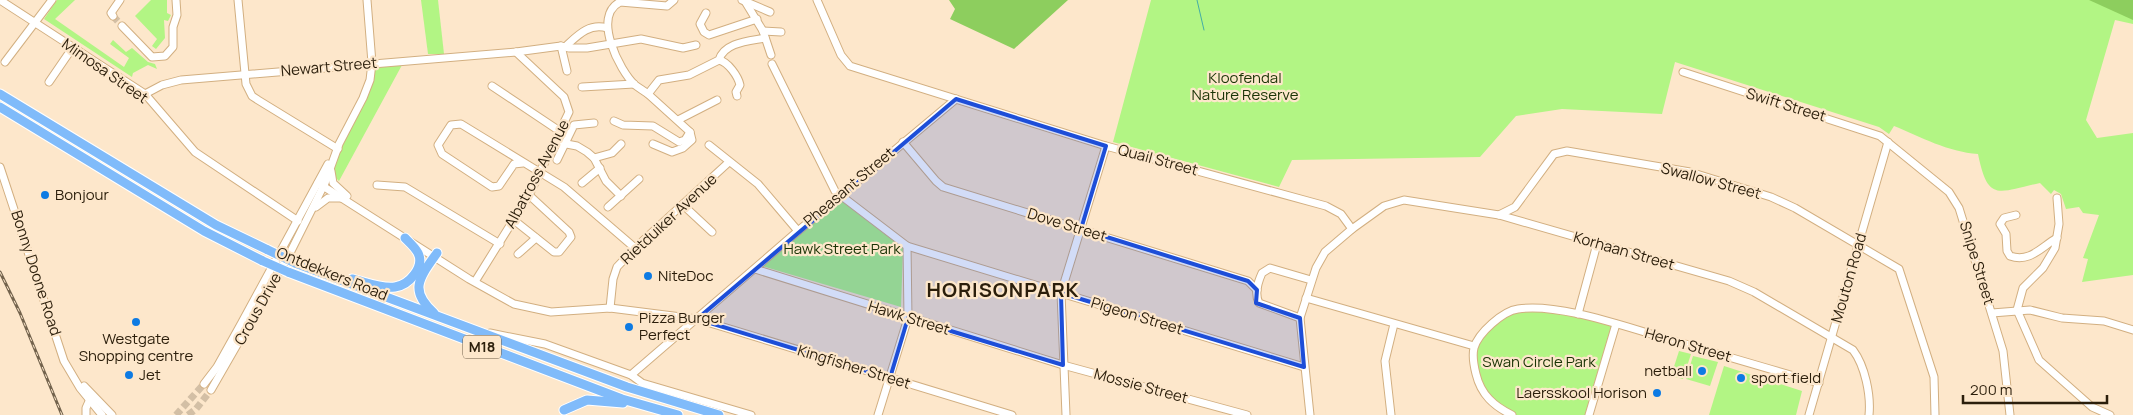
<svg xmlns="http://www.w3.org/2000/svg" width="2133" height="415" font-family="Manrope,sans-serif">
	<rect width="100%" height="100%" fill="#fde7cb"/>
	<g fill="#b2f584">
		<path d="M 57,0 L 75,0 L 55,19 L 124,67 L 129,58 L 110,44 L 113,40 L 126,52 L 132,48 L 148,62 L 155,64 L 157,69 L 148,65 L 133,73 L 132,77 L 44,19 Z"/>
		<path d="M 151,0 L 167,0 L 167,13 L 171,15 L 168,21 L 164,20 L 165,38 L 156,49 L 152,46 L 157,39 L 135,16 Z"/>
		<path d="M 421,0 L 438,0 L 444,54 L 428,54 Z"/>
		<path d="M 1151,0 L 2133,0 L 2133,24 L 2115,20 L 2086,120 L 2097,138 L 2133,133 L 2133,275 L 2082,282 L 2088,259 L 2083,258 L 2099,215 L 2083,213 L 2079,207 L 2066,209 L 2061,194 L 2054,190 L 2051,194 L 2040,183 C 1998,192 1988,203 1978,154 C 1948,152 1921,137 1894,126 L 1889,134 L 1879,127 L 1675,62 L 1662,114 L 1562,109 L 1516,116 L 1480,157 L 1292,160 L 1279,187 L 1113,142 Z"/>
		<path d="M 376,65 L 402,65 L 339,181 L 333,175 C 338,136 368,104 376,65 Z"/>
		<path d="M 840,200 L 903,248 L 901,307 L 762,266 Z"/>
		<path d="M 1510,311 L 1556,311 L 1616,324 L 1589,415 L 1512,415 L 1499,408 L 1479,384 L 1474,346 L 1490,325 Z"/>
		<path d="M 1679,351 L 1691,354 L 1683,379 L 1671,376 Z"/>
		<path d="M 1693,356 L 1718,362 L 1710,386 L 1686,379 Z"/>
		<path d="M 1724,366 L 1802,391 L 1796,415 L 1709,415 Z"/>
	</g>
	<g fill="#8dce5e">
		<path d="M 949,0 L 1068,0 L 1014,49 L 950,19 L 955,9 Z"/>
		<path d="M 2089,0 L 2133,0 L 2133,20 Z"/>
	</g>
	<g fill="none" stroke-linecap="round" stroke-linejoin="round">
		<path stroke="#44ada6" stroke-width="1" d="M 1197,0 L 1204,30"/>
		<g stroke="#d3bfa5" stroke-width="7" stroke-dasharray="7 3.5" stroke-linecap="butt">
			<path d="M 113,16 L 122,26"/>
			<path d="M 176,415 L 204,384"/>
			<path d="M 188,415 L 196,409 L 211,390"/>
		</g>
		<g stroke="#d2af81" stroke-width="9">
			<g id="minor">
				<path d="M 0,0 L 145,94 L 195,152 L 298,221"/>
				<path d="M 238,0 L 246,84 L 252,96 L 258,100 L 338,149"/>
				<path d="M 742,0 L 770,12"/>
				<path d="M 817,0 L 841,55 L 850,66 L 1106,146 L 1326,206 L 1341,214 L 1352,229"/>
				<path d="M 746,3 L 763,31 L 771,55"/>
				<path d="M 706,13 L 700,24 L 704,32 L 709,35 L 757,19"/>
				<path d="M 113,16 L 111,13 L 120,0"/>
				<path d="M 122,26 L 152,57 L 165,56 L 173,47 L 173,27 L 177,15 L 176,0"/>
				<path d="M 763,31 L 781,32"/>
				<path d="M 561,46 L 567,71"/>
				<path d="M 566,46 C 578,35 589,23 607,28"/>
				<path d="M 719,60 C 728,62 738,76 740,85 L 736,92 L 737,96"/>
				<path d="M 5,62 L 52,0"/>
				<path d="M 772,64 L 835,191 L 907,246 L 1304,367"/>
				<path d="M 1683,72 L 1880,136 L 1949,192 L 1959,208 L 2003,351 L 2010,415"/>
				<path d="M 49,82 L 73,47"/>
				<path d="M 492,86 L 561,132"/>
				<path d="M 582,87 L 634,84"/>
				<path d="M 145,94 L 162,85 L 181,80 L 516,52 L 561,46 L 569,48 L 587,48 L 641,39 L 683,48 L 696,45"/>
				<path d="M 648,94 C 644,91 639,88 635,85 C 619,70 592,16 620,2 L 667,6 L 674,0"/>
				<path d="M 678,120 L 717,100"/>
				<path d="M 614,121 L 623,125 L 653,126 L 679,142 L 685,140 L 690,132"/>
				<path d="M 556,142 L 577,146 L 587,152 L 594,158 L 606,181 L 621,196"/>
				<path d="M 903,142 L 936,181 L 943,187 L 1248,281 L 1257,290"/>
				<path d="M 653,144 L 672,152 L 683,148 L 692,140 L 690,132 L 648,94 L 659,80 L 689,75 L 719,60 C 724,42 750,41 765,38"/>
				<path d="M 709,145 L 758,184 L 798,231"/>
				<path d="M 594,158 L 612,153 L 621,144"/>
				<path d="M 557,160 L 574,125 L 594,123"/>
				<path d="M 523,163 L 514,164 L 499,186 L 492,187 L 442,154 L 438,145 L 451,125 L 461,124 L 564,187 L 635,248"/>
				<path d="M 0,167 L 64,361 L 80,388 L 102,415"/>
				<path d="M 331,171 L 333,183 L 347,196"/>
				<path d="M 318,183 L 469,279 L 514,304 L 551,312 L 610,308 L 697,319 L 1012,415"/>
				<path d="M 582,183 L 600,168"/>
				<path d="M 377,185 L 405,187 L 500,244"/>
				<path d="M 2057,198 L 2059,224 L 2055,248 L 2043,268 L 2023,288 L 2017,310 L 2039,360 L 2092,407 L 2110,415"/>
				<path d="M 683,205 L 712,232"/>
				<path d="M 316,207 L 328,198 L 342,198"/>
				<path d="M 608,207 L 639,179"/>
				<path d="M 1499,215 L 1515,207 L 1554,154 L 1567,151 L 1690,172 L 1771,197 L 1795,208 L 1899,269 L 1934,377 L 1935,415"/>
				<path d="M 2016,215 L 2004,218 L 2000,224 L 2006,234 L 2007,251 L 2010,256 C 2030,263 2041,247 2057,238"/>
				<path d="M 515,221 L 554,252 L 559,252 L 571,237 L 569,232 L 529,195"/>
				<path d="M 518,254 L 536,238"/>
				<path d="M 755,269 L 1063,365 L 1247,415"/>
				<path d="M 476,280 L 529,195 L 569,112 L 564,97 L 516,52"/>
				<path d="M 1306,298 L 1474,346"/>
				<path d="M 610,308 L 613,279 L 617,267 L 635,248 L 729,162"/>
				<path d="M 1992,313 L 2030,310 L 2062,318 L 2104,321 L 2133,330"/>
				<path d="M 1578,314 L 1597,244"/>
				<path d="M 1300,318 L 1259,303 C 1254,293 1258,282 1262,273 L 1270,268 L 1311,280"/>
				<path d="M 490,333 L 545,344 L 631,375 L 642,383 L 751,415"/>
				<path d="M 631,375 L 798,231 L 956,99"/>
				<path d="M 204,384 L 217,367 L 241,324 L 328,164"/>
				<path d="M 84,386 L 112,415"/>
				<path d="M 211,390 L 291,251 L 325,183 L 339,144 L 363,98 L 370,80 L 372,63 L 367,0"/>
				<path d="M 86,415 L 86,408 L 91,397"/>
				<path d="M 878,415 L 908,318 L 907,246"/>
				<path d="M 1066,415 L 1061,293 L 1106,146"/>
				<path d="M 1310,415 L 1300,318 L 1316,268 L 1325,252 L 1352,229 L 1384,206 L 1404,200 L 1499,215 L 1729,281 L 1754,292 L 1853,350 C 1865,366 1871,395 1869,415"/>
				<path d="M 1391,415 L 1385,361 L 1394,324"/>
				<path d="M 1512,415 C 1494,406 1481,395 1476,374 C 1474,366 1472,356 1474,348 C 1478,333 1503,311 1518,309 C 1557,303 1620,325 1658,336 C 1712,352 1765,368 1819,383"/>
				<path d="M 1589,415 L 1616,324"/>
				<path d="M 1809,415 L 1888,142"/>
			</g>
		</g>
		<g stroke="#fff" stroke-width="11">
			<g id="major">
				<path d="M 0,94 L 216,225 L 268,250"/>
				<path d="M 0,107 L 204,231 L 263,261"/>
				<path d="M 295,263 L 627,387 L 719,415"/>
				<path d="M 288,272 L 622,399 L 678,415"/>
				<path d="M 352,279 C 365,282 381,289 395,287 C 409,285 425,267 418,253 C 415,247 409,242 405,238"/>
				<path d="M 434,313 C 408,290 420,277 437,253"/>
				<path d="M 564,410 L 587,400 L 623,403"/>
			</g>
		</g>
		<use href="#minor" stroke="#fff" stroke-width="7"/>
		<use href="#major" stroke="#80bbfa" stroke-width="9"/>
		<g stroke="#73634d" stroke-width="3">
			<path id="rail" d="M 0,272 L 20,313 L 62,415"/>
		</g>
		<use href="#rail" stroke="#fde7cb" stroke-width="1" stroke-dasharray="4" stroke-linecap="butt"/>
		<g stroke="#fff" stroke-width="11" stroke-linecap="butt">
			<g id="major-bridge">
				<path d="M 268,250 L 295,263"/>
				<path d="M 263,261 L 288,272"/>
			</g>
		</g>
		<use href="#major-bridge" stroke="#80bbfa" stroke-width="9"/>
	</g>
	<path fill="#1d4ed8" fill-opacity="0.2" stroke="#1d4ed8" stroke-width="4" stroke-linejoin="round" d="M 956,99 L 1106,146 L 1081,229 L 1248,281 L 1257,290 L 1256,303 L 1300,318 L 1304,367 L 1061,293 L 1063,365 L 908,318 L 890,378 L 697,319 Z"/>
	<g fill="#0e7be3" stroke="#fde7cb" stroke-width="2">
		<circle cx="45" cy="195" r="5"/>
		<circle cx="648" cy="276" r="5"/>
		<circle cx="136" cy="322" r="5"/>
		<circle cx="629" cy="327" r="5"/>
		<circle cx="1702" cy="371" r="5"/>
		<circle cx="129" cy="375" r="5"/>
		<circle cx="1741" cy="378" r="5"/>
		<circle cx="1657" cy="393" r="5"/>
	</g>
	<g text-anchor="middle" stroke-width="4.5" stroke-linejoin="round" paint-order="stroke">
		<rect fill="#fde7cb" stroke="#6a5a45" stroke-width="1" x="463" y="335.5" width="38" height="23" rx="4"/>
		<g font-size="14" font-weight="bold" fill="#2b1e0b">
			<text x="482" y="352">M18</text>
		</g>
		<g font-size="15" fill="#2b1e0b" stroke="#fde7cb">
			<text transform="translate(329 67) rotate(-5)" y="5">Newart Street</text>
			<text transform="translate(105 71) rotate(35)" y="5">Mimosa Street</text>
			<text transform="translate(1786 105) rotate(17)" y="5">Swift Street</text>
			<text transform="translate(1158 160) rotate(15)" y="5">Quail Street</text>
			<text transform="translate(537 174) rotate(-62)" y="5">Albatross Avenue</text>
			<text transform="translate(1711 181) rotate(15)" y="5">Swallow Street</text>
			<text transform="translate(849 187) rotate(-40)" y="5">Pheasant Street</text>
			<text transform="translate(669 219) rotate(-43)" y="5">Rietduiker Avenue</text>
			<text transform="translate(1067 225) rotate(17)" y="5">Dove Street</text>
			<text transform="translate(1624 251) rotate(16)" y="5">Korhaan Street</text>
			<text transform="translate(1977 263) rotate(73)" y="5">Snipe Street</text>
			<text transform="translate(36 273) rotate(72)" y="5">Bonny Doone Road</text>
			<text transform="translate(332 274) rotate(22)" y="5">Ontdekkers Road</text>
			<text transform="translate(1849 278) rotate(-74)" y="5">Mouton Road</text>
			<text transform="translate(258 309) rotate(-61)" y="5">Crous Drive</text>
			<text transform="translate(1137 316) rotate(17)" y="5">Pigeon Street</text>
			<text transform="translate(909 318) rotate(17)" y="5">Hawk Street</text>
			<text transform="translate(1688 345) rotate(16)" y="5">Heron Street</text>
			<text transform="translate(854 367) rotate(17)" y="5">Kingfisher Street</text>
			<text transform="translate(1141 386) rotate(15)" y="5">Mossie Street</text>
		</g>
		<g font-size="15" fill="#1b3406" stroke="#fde7cb">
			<text x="1245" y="83">Kloofendal<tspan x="1245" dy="17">Nature Reserve</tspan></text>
			<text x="842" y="254">Hawk Street Park</text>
			<text x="1539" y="367">Swan Circle Park</text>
		</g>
		<g font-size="15" fill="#2b1e0b" stroke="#fde7cb" text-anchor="start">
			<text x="55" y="200">Bonjour</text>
			<text x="658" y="281">NiteDoc</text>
			<text x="639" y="323">Pizza Burger<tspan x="639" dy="17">Perfect</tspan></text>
			<text x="136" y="344" text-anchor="middle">Westgate<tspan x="136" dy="17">Shopping centre</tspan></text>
			<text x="1692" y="376" text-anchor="end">netball</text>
			<text x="139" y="380">Jet</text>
			<text x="1751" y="383">sport field</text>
			<text x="1647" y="398" text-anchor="end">Laersskool Horison</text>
		</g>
		<g font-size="20" font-weight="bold" letter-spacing="1" fill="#2b1e0b" stroke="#fde7cb">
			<text x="1003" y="297">HORISONPARK</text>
		</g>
	</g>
	<path d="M1963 395v8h144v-8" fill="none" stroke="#2b1e0b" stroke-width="2.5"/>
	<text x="1970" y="395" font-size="15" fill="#2b1e0b" stroke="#fde7cb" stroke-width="4" paint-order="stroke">200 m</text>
</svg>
